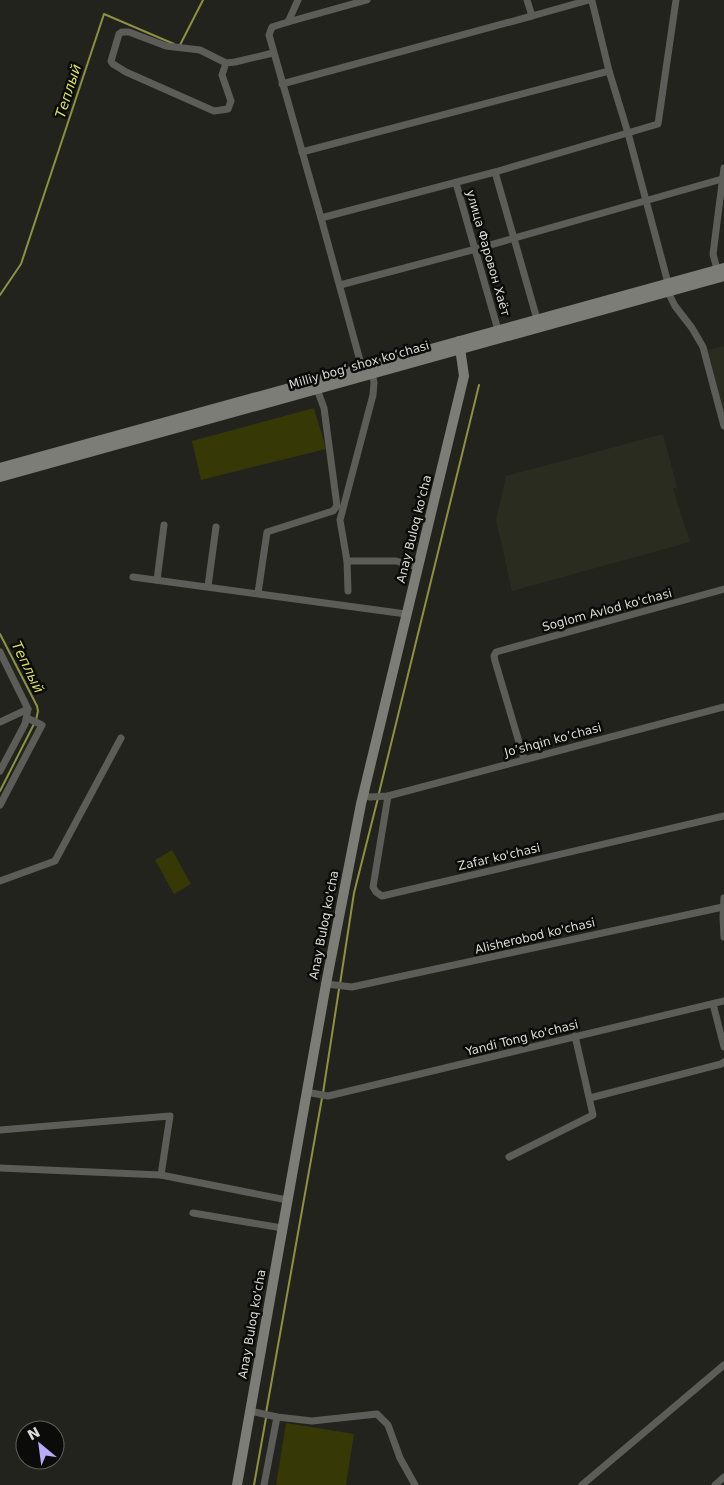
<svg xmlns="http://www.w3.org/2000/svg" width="724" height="1485" font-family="'DejaVu Sans',sans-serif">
	<rect width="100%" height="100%" fill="#22231d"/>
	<g fill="#2b2c20">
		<path d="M 724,346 L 724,414 L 708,350 Z"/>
		<path d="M 663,434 L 677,487 L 673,489 L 690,542 L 512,591 L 496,520 L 506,476 Z"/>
	</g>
	<g fill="#363805">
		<path d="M 314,408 L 326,449 L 201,480 L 192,441 Z"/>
		<path d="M 172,850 L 191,884 L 174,894 L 155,860 Z"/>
		<path d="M 286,1423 L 354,1434 L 346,1485 L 276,1485 Z"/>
	</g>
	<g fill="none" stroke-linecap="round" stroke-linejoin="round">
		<g stroke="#8e9044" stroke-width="2">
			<path d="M 180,45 L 203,0"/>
			<path d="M 0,295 L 21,264 L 104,14 L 174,44"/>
			<path d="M 0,634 L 37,706 L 38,711 L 36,720"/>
			<path d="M 0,791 L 34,724"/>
			<path d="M 379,793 L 479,385"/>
			<path d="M 340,984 L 354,893 L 378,798"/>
			<path d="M 323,1093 L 339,989"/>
			<path d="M 266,1413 L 322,1098"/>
			<path d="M 254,1485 L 266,1418"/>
		</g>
		<g stroke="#5c5c59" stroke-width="7">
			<path d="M 298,0 L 288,22 L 272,27 L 269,35 L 321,218 L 362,368"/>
			<path d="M 527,0 L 532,16 L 589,0 L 592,1 L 609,71 L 628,133 L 668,283"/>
			<path d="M 288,22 L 367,0"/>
			<path d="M 226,63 L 222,75 L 231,101 L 228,109 L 214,111 L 126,72 L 113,64 L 111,61 L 119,34 L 122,32 L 129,32 L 166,46 L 200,50 L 226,63 L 235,62 L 273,53"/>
			<path d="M 282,84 L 532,16"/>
			<path d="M 302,152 L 609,71"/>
			<path d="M 495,172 L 537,319"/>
			<path d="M 456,183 L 498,330"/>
			<path d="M 321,218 L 495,172 L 658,124 L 676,0"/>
			<path d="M 717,269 L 713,254 L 724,168"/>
			<path d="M 340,285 L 476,249 L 722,179"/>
			<path d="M 668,292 L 675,306 L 692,328 L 703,347 L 724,426"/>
			<path d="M 347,561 L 396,561 L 417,567"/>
			<path d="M 133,577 L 406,614"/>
			<path d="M 157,580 L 164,525"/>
			<path d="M 208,586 L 216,527"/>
			<path d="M 348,591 L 347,561 L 340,520 L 373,395 L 374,382 L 372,374"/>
			<path d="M 258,593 L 267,532 L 333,511 L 337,506 L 324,408 L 317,389"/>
			<path d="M 0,652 L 28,709 L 25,724 L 0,771"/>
			<path d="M 0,722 L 28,709"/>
			<path d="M 524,759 L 495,661 L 494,656 L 496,652 L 724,589"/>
			<path d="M 362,795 L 370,797 L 388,796 L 724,707"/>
			<path d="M 388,796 L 373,887 L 376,892 L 382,896 L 724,816"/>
			<path d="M 0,805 L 42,725 L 27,718"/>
			<path d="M 0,881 L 55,861 L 121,738"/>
			<path d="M 724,898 L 723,917 L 724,937"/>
			<path d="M 326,984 L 352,987 L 723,907"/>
			<path d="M 713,1004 L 724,1047"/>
			<path d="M 306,1092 L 328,1096 L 724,1001"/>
			<path d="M 590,1098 L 721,1064 L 724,1062"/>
			<path d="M 0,1130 L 170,1116 L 161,1175"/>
			<path d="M 509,1157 L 593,1115 L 575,1036"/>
			<path d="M 0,1168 L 161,1175 L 287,1200"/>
			<path d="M 193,1213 L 282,1228"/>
			<path d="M 250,1411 L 277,1417 L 312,1421 L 377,1414 L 388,1425 L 400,1458 L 415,1485"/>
			<path d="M 264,1485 L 277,1417"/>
			<path d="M 582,1485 L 724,1365"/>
			<path d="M 715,1485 L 724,1477"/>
		</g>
		<g stroke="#7d7d78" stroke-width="10">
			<path d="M 0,468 L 724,268"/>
			<path d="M 0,477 L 724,276"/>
			<path d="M 237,1485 L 326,984 L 361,804 L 464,376 L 459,341"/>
		</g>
	</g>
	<g text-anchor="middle" stroke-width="5" stroke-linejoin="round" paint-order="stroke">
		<g font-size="12" fill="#dadad6" stroke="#0b0c09">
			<text transform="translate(488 253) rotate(74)" y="4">улица Фаровон Хаёт</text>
			<text transform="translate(359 365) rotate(-16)" y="4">Milliy bog‘ shox ko‘chasi</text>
			<text transform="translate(414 529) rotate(-76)" y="4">Anay Buloq ko'cha</text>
			<text transform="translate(607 610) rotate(-15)" y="4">Soglom Avlod ko'chasi</text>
			<text transform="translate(553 740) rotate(-15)" y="4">Joʼshqin koʼchasi</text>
			<text transform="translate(499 857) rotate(-13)" y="4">Zafar ko'chasi</text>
			<text transform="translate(324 925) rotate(-79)" y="4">Anay Buloq ko'cha</text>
			<text transform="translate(535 936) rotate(-13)" y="4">Alisherobod ko'chasi</text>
			<text transform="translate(522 1038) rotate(-14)" y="4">Yandi Tong ko'chasi</text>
			<text transform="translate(252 1324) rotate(-80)" y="4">Anay Buloq ko'cha</text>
		</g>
		<g font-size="14" font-style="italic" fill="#d8de64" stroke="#0b0c09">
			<text transform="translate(68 91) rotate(-72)" y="5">Теплый</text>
			<text transform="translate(28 667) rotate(64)" y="5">Теплый</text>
		</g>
	</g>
	<g transform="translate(40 1445) rotate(331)"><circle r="24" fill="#0b0c09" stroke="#5e5e5b"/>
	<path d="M0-4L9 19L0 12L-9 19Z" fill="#b8abf7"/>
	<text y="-8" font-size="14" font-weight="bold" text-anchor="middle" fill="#dadad6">N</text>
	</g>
</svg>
